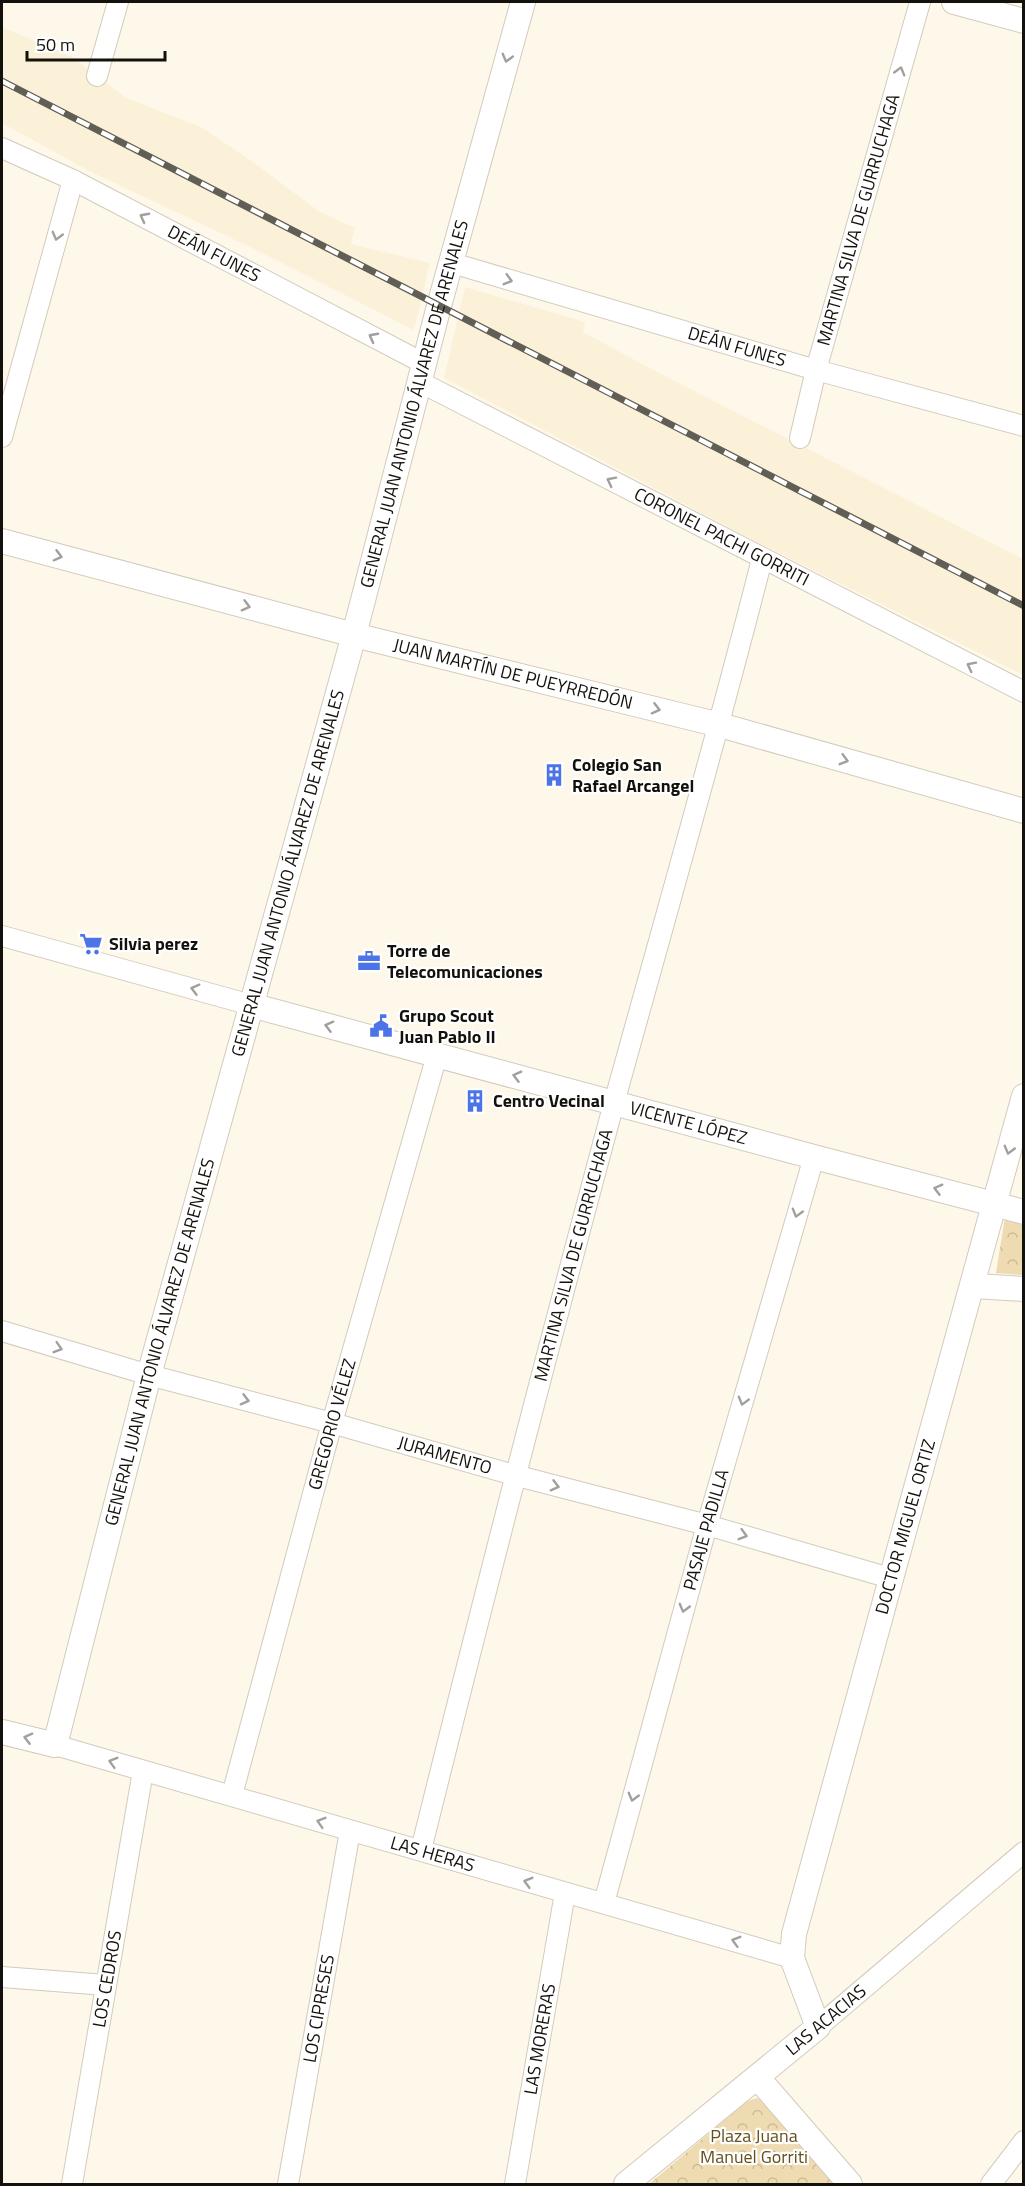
<svg xmlns="http://www.w3.org/2000/svg" width="1025" height="2186" font-family="'Titillium Web',sans-serif">
	<defs>
		<pattern id="park-crowns" width="20" height="18" patternUnits="userSpaceOnUse" patternTransform="scale(1.5)"><rect width="20" height="18" fill="#eedbb2"/><path d="M2 6a3 3 0 1 1 6 0M12 15a3 3 0 1 1 6 0" fill="none" stroke="#cbbb98"/></pattern>
	</defs>
	<rect width="100%" height="100%" fill="#fef8eb"/>
	<g fill="#fbf1d8">
		<path d="M 2,27 L 74,58 L 126,98 L 201,127 L 253,162 L 320,212 L 355,228 L 351,244 L 430,263 L 414,330 L 248,246 L 89,171 L 2,123 Z"/>
		<path d="M 465,287 L 585,322 L 583,332 L 661,374 L 1023,559 L 1023,675 L 753,540 L 444,378 Z"/>
	</g>
	<g fill="url(#park-crowns)">
		<path d="M 1005,1217 L 1023,1222 L 1023,1275 L 996,1273 Z"/>
		<path d="M 756,2098 L 767,2101 L 837,2184 L 649,2184 L 746,2102 Z"/>
	</g>
	<g fill="none" stroke-linecap="round" stroke-linejoin="round">
		<g stroke="#d3cbbb" stroke-width="22">
			<g id="minor">
				<path d="M 97,76 L 118,2"/>
				<path id="s1" d="M 2,148 L 73,180 L 425,364"/>
				<path id="s2" d="M 452,263 L 816,370 L 1024,426"/>
				<path id="s3" d="M 420,382 L 1024,692"/>
				<path d="M 2,437 L 73,180"/>
				<path id="s4" d="M 800,438 L 816,370 L 920,2"/>
				<path d="M 2,936 L 251,1005"/>
				<path id="s5" d="M 2,1331 L 149,1375 L 332,1423 L 514,1475 L 707,1525 L 890,1578"/>
				<path id="s6" d="M 55,1745 L 792,1958"/>
				<path id="s7" d="M 232,1795 L 332,1423 L 437,1055"/>
				<path id="s8" d="M 421,1850 C 483,1600 547,1351 614,1103 C 664,922 716,741 762,559"/>
				<path id="s9" d="M 604,1903 L 707,1525 L 814,1157"/>
				<path d="M 2,1977 L 106,1985"/>
				<path d="M 818,2027 L 1024,1852"/>
				<path id="s10" d="M 72,2184 L 143,1771"/>
				<path id="s11" d="M 288,2184 L 350,1831"/>
				<path id="s12" d="M 515,2184 L 565,1893"/>
				<path d="M 991,2184 L 1024,2141"/>
			</g>
		</g>
		<g stroke="#d3cbbb" stroke-width="26">
			<g id="tertiary">
				<path d="M 954,2 L 1024,21"/>
				<path id="s13" d="M 2,541 L 354,635 L 720,725 L 1024,811"/>
				<path id="s14" d="M 251,1005 L 814,1157 L 1024,1212"/>
				<path d="M 974,1286 L 1024,1289"/>
				<path id="s15" d="M 2,1732 L 55,1745 L 149,1375 L 354,635 L 439,306 L 523,2"/>
				<path d="M 758,2078 L 850,2184"/>
				<path id="s16" d="M 626,2184 L 818,2027 L 792,1958 L 794,1934 C 869,1654 948,1376 1024,1096"/>
			</g>
		</g>
		<use href="#minor" stroke="#fff" stroke-width="20"/>
		<use href="#tertiary" stroke="#fff" stroke-width="24"/>
		<g stroke="#615e56" stroke-width="7">
			<path id="rail" d="M 2,81 L 1024,606"/>
		</g>
		<use href="#rail" stroke="#fff" stroke-width="4.5" stroke-dasharray="14" stroke-linecap="butt"/>
	</g>
	<defs><path id="oneway-chevron" d="M-2-3.5L2.5 0L-2 3.5" fill="none" stroke-width="1.6" stroke-linecap="round" stroke-linejoin="round" transform="scale(1.5)"/></defs>
	<g stroke="#a1a09d">
		<use href="#oneway-chevron" transform="translate(507 58) rotate(105)"/>
		<use href="#oneway-chevron" transform="translate(900 71) rotate(-74)"/>
		<use href="#oneway-chevron" transform="translate(144 217) rotate(-152)"/>
		<use href="#oneway-chevron" transform="translate(57 236) rotate(105)"/>
		<use href="#oneway-chevron" transform="translate(508 280) rotate(16)"/>
		<use href="#oneway-chevron" transform="translate(373 337) rotate(-152)"/>
		<use href="#oneway-chevron" transform="translate(611 481) rotate(-153)"/>
		<use href="#oneway-chevron" transform="translate(58 556) rotate(15)"/>
		<use href="#oneway-chevron" transform="translate(246 606) rotate(15)"/>
		<use href="#oneway-chevron" transform="translate(971 666) rotate(-153)"/>
		<use href="#oneway-chevron" transform="translate(656 709) rotate(14)"/>
		<use href="#oneway-chevron" transform="translate(844 760) rotate(16)"/>
		<use href="#oneway-chevron" transform="translate(195 989) rotate(-165)"/>
		<use href="#oneway-chevron" transform="translate(329 1026) rotate(-165)"/>
		<use href="#oneway-chevron" transform="translate(517 1076) rotate(-165)"/>
		<use href="#oneway-chevron" transform="translate(1009 1150) rotate(105)"/>
		<use href="#oneway-chevron" transform="translate(938 1189) rotate(-165)"/>
		<use href="#oneway-chevron" transform="translate(797 1213) rotate(106)"/>
		<use href="#oneway-chevron" transform="translate(58 1348) rotate(17)"/>
		<use href="#oneway-chevron" transform="translate(245 1400) rotate(15)"/>
		<use href="#oneway-chevron" transform="translate(743 1401) rotate(106)"/>
		<use href="#oneway-chevron" transform="translate(555 1486) rotate(15)"/>
		<use href="#oneway-chevron" transform="translate(743 1535) rotate(16)"/>
		<use href="#oneway-chevron" transform="translate(684 1608) rotate(105)"/>
		<use href="#oneway-chevron" transform="translate(28 1738) rotate(-166)"/>
		<use href="#oneway-chevron" transform="translate(113 1762) rotate(-164)"/>
		<use href="#oneway-chevron" transform="translate(633 1797) rotate(105)"/>
		<use href="#oneway-chevron" transform="translate(321 1822) rotate(-163)"/>
		<use href="#oneway-chevron" transform="translate(528 1882) rotate(-164)"/>
		<use href="#oneway-chevron" transform="translate(736 1941) rotate(-164)"/>
	</g>
	<defs>
		<g id="building-bare" transform="scale(1.8)"><path d="M-4-6H4V6H1V3H-1V6H-4ZM-2.5-4.3h1.7v1.8h-1.7ZM.8-4.3h1.7v1.8H.8ZM-2.5-1h1.7V.8h-1.7ZM.8-1h1.7V.8H.8Z" fill="#4d74e7" stroke="#fff" stroke-width="2.5" paint-order="stroke"/></g>
		<g id="supermarket-bare" transform="scale(1.8)"><path d="M-6-5.5h2.5l.6 2H6L4.5 2H-2.5L-4.4-4H-6ZM-1.5 3.2a1.3 1.3 0 1 0 .1 0ZM3 3.2a1.3 1.3 0 1 0 .1 0Z" fill="#4d74e7" stroke="#fff" stroke-width="2.5" paint-order="stroke"/></g>
		<g id="office-bare" transform="scale(1.8)"><path d="M-6-3h4V-5.5h4V-3h4V5H-6ZM-1-4.5V-3h2v-1.5ZM-6 0V1H6V0Z" fill="#4d74e7" stroke="#fff" stroke-width="2.5" paint-order="stroke"/></g>
		<g id="civic-bare" transform="scale(1.8)"><path d="M-.6-6.5H3V-4.5H.6V-3L4-1V1h2V6H-6V1h2V-1L-.6-3ZM-1.2 2.5V6h2.4V2.5Z" fill="#4d74e7" stroke="#fff" stroke-width="2.5" paint-order="stroke"/></g>
	</defs>
	<g fill-rule="evenodd">
		<use href="#building-bare" x="554" y="775"/>
		<use href="#supermarket-bare" x="91" y="944"/>
		<use href="#office-bare" x="369" y="961"/>
		<use href="#civic-bare" x="381" y="1026"/>
		<use href="#building-bare" x="475" y="1101"/>
	</g>
	<g text-anchor="middle" stroke-width="4.5" stroke-linejoin="round" paint-order="stroke">
		<g font-size="18" fill="#13110b" stroke="#fff">
			<text dy="6" stroke="none"><textPath href="#s4" startOffset="226">MARTINA SILVA DE GURRUCHAGA</textPath></text>
			<text dy="6" stroke="none"><textPath href="#s1" startOffset="237">DEÁN FUNES</textPath></text>
			<text dy="6" stroke="none"><textPath href="#s2" startOffset="297">DEÁN FUNES</textPath></text>
			<text dy="6" stroke="none"><textPath href="#s15" startOffset="1443">GENERAL JUAN ANTONIO ÁLVAREZ DE ARENALES</textPath></text>
			<text dy="6" stroke="none"><textPath href="#s3" startOffset="339">CORONEL PACHI GORRITI</textPath></text>
			<text dy="6" stroke="none"><textPath href="#s13" startOffset="528">JUAN MARTÍN DE PUEYRREDÓN</textPath></text>
			<text dy="6" stroke="none"><textPath href="#s15" startOffset="957">GENERAL JUAN ANTONIO ÁLVAREZ DE ARENALES</textPath></text>
			<text dy="6" stroke="none"><textPath href="#s14" startOffset="453">VICENTE LÓPEZ</textPath></text>
			<text dy="6" stroke="none"><textPath href="#s8" startOffset="614">MARTINA SILVA DE GURRUCHAGA</textPath></text>
			<text dy="6" stroke="none"><textPath href="#s15" startOffset="471">GENERAL JUAN ANTONIO ÁLVAREZ DE ARENALES</textPath></text>
			<text dy="6" stroke="none"><textPath href="#s7" startOffset="384">GREGORIO VÉLEZ</textPath></text>
			<text dy="6" stroke="none"><textPath href="#s5" startOffset="460">JURAMENTO</textPath></text>
			<text dy="6" stroke="none"><textPath href="#s16" startOffset="768">DOCTOR MIGUEL ORTIZ</textPath></text>
			<text dy="6" stroke="none"><textPath href="#s9" startOffset="387">PASAJE PADILLA</textPath></text>
			<text dy="6" stroke="none"><textPath href="#s6" startOffset="393">LAS HERAS</textPath></text>
			<text dy="6" stroke="none"><textPath href="#s10" startOffset="208">LOS CEDROS</textPath></text>
			<text dy="6" stroke="none"><textPath href="#s11" startOffset="178">LOS CIPRESES</textPath></text>
			<text transform="translate(826 2020) rotate(-40)" y="6">LAS ACACIAS</text>
			<text dy="6" stroke="none"><textPath href="#s12" startOffset="147">LAS MORERAS</textPath></text>
		</g>
		<g font-size="18" font-weight="bold" fill="#13110b" stroke="#fff" text-anchor="start">
			<text x="572" y="771">Colegio San<tspan x="572" dy="21">Rafael Arcangel</tspan></text>
			<text x="109" y="950">Silvia perez</text>
			<text x="387" y="957">Torre de<tspan x="387" dy="21">Telecomunicaciones</tspan></text>
			<text x="399" y="1022">Grupo Scout<tspan x="399" dy="21">Juan Pablo II</tspan></text>
			<text x="493" y="1107">Centro Vecinal</text>
		</g>
		<g font-size="18" fill="#65501c" stroke="#fff">
			<text x="754" y="2142">Plaza Juana<tspan x="754" dy="21">Manuel Gorriti</tspan></text>
		</g>
	</g>
	<rect width="1025" height="2186" fill="none" stroke="#13110b" stroke-width="6"/>
	<path d="M27 51v9h138v-9" fill="none" stroke="#13110b" stroke-width="3"/>
	<text x="36" y="51" font-size="18" fill="#13110b" stroke="#ffffff" stroke-width="4.5" paint-order="stroke">50 m</text>
</svg>
